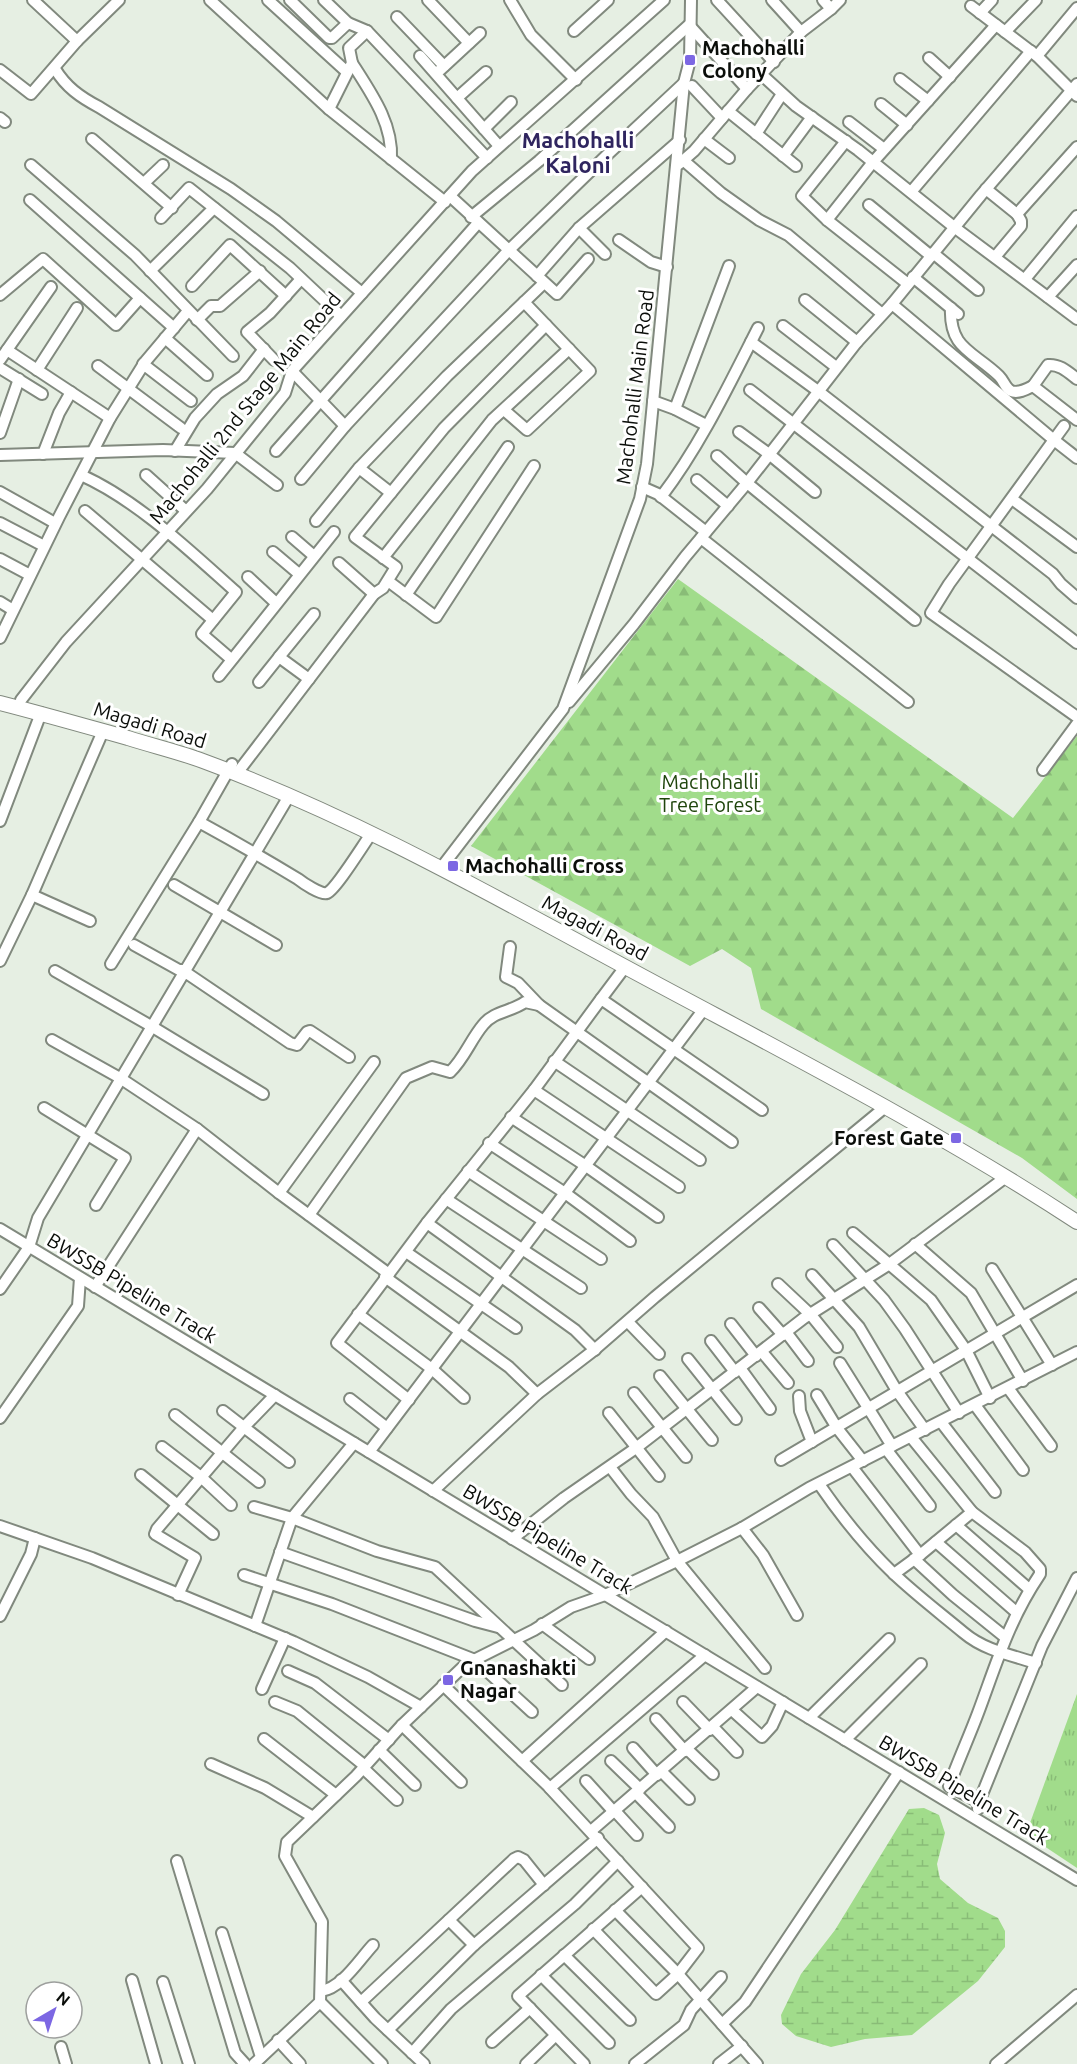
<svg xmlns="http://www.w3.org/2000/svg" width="1077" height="2064" font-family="Ubuntu,sans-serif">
	<defs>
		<pattern id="grass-tufts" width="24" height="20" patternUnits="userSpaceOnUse" patternTransform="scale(1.5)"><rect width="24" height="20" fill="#a1dc8b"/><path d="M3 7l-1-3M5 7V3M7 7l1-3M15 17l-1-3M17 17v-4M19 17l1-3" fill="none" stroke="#89bc77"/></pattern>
		<pattern id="forest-firs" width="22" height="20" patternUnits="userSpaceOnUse" patternTransform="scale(1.5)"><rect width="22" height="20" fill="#a1dc8b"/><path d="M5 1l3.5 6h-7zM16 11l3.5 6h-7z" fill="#89bc77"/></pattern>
		<pattern id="wetland-marsh" width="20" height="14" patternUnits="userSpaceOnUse" patternTransform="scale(1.5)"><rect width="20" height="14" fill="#a1dc8b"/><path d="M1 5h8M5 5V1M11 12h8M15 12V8" fill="none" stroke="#89bc77"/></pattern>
	</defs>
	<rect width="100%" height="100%" fill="#e6efe3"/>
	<path fill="url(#grass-tufts)" d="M 1077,1694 L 1077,1868 L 1026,1834 Z"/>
	<path fill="url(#forest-firs)" d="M 678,579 L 1013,818 L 1077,736 L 1077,1199 L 1022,1158 L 761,1009 L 751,968 L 722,949 L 690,966 L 471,846 Z"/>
	<path fill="url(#wetland-marsh)" d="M 924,1808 L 939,1815 L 945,1833 L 937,1864 L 940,1879 L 968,1903 L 998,1918 L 1005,1931 L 1005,1947 L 978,1981 L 912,2035 L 865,2039 L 831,2047 L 796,2036 L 782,2024 L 781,2015 L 801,1974 L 835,1930 L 909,1809 Z"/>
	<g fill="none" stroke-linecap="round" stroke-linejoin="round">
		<g stroke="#81897e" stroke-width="14">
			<g id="minor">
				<path d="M 33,0 L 77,41"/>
				<path d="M 210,0 L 329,109 L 445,202"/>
				<path d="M 268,0 L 347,72"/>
				<path d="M 290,0 L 329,38 L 332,38 L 348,23"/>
				<path d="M 324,0 L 348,23 L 367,31 L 487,158"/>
				<path d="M 428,0 L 469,43"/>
				<path d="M 510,0 L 531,35 L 576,80"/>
				<path d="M 717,0 L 774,62"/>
				<path d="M 772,0 L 801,32"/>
				<path d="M 971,6 L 1037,56 L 1077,96"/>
				<path d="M 831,9 L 840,0"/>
				<path d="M 980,13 L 992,0"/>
				<path d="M 397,17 L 444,66"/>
				<path d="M 574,31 L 608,0"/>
				<path d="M 1005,32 L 1036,0"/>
				<path d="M 420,56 L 499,146"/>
				<path d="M 1037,56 L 1077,8"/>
				<path d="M 929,58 L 950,77"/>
				<path d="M 352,63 C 371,93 393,123 391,159"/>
				<path d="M 55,69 C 66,87 80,97 99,107 L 231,189 L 276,221 L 362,293"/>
				<path d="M 0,70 L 31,94 L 77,41 L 119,0"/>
				<path d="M 440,70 L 480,33"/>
				<path d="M 762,75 L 796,106 L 858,150 L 954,227 L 1077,319"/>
				<path d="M 900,79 L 928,101"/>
				<path d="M 692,86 L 722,118"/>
				<path d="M 457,98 L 486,72"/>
				<path d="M 881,104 L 907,125"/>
				<path d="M 329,109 L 352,63 L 349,48 L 367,31"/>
				<path d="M 728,111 L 796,166"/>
				<path d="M 0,118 L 5,122"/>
				<path d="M 849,122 L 884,149"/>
				<path d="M 484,129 L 511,102"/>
				<path d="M 756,134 L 782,94"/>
				<path d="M 92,139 L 172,208"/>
				<path d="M 704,139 L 729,158"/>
				<path d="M 846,141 L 802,196 L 827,220 L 908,284"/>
				<path d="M 783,156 L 812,117"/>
				<path d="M 683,160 L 721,193 L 759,220 L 788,235 L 881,313"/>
				<path d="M 679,164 L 694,151 L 747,89 L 801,32 L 831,9 L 823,0"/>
				<path d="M 31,165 L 135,255 L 233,356"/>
				<path d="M 144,183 L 163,165"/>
				<path d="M 986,189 L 1017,214 L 1077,147"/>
				<path d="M 911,192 L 1031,51"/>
				<path d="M 450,196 L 557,294 L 588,259"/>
				<path d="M 30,200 L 174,328"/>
				<path d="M 869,205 L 931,256"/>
				<path d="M 471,217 L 539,161 L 689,25 L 747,89"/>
				<path d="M 161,218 L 189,188 L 290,268 L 341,316"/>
				<path d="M 827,220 L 873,162 L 996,25"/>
				<path d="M 579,228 L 605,254"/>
				<path d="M 619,240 L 651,262 L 667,267"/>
				<path d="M 933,253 L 978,290"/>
				<path d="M 995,257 L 1021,226 L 1021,221 L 1017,214"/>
				<path d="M 150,271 L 214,208"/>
				<path d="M 537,276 L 579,228 L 680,140"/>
				<path d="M 913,277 L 958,314"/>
				<path d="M 1025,279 L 1077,216"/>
				<path d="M 192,286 L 230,245 L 286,296"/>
				<path d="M 0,295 L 43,259 L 116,325 L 140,298"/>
				<path d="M 1048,297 L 1077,265"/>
				<path d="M 805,300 L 857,342"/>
				<path d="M 892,304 L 1054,440 L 1077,458"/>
				<path d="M 951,308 C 949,349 973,351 999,376 C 1004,381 1005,388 1011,391 C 1018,394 1027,389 1033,386"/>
				<path d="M 197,320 L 211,306 L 220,306 L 260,271"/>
				<path d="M 783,326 L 836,367"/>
				<path d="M 165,338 L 207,375"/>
				<path d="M 751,342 L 818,391 L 1053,574 L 1061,584 L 1077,598"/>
				<path d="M 7,350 L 110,418"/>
				<path d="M 0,360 L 51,287"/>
				<path d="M 274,360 L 247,332 L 270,313 L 301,279"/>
				<path d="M 143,364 L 191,401"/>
				<path d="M 98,366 L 181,428"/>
				<path d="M 0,368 L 42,394"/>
				<path d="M 37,370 L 77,308"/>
				<path d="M 292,371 L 345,426"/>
				<path d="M 1077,379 C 1068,372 1060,364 1048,365 L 1033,386 L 1077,420"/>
				<path d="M 750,390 L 1077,643"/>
				<path d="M 653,401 L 675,409 L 706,425"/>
				<path d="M 675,409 L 729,266"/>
				<path d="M 504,410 L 527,430 L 590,371 L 524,302"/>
				<path d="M 1064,426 L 949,584 L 931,613 L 1077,717"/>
				<path d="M 739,432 L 769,454 L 815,492"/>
				<path d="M 0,433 L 19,379"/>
				<path d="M 175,451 L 195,418 L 217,394 L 243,376 L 264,349"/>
				<path d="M 276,451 L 478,223"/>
				<path d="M 43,454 L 59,413 L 71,392"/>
				<path d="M 0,455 L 163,450 L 235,453 L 277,485"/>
				<path d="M 717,456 L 747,483 L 915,620"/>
				<path d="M 359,468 L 391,493"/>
				<path d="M 81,475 C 137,500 190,551 236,592 L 202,634 L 231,659"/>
				<path d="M 146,475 L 186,511"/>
				<path d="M 301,479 L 345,426 L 508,251 L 608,154 L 684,83"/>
				<path d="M 697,480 L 728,506"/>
				<path d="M 642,487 L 658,494 L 706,532"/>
				<path d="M 0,492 L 55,523"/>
				<path d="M 661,497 C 700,446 729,385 758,328"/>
				<path d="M 1012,499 L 1077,547"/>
				<path d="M 85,511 L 213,620"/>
				<path d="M 316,521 L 359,468 L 447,376 L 544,283"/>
				<path d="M 0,523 L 44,546"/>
				<path d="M 292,537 L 314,556"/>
				<path d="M 701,538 L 908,702"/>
				<path d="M 273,552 L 299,574"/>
				<path d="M 383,558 L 492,420 L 569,349"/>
				<path d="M 0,559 L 30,575"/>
				<path d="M 339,563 L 374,594"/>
				<path d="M 248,577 L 276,603"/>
				<path d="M 388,581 L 436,617 L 534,466"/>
				<path d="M 406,595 L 508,447"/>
				<path d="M 0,602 L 13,610"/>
				<path d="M 0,638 L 59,517 L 110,418 L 145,362 L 188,311"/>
				<path d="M 219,676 L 334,532"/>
				<path d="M 309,679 L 279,657 L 314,614"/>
				<path d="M 259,682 L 279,657"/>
				<path d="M 21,700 L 66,642 L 207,489 L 285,393 L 292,371 L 472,171 L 664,0"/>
				<path d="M 569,702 L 634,624 L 685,557 L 747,483 L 857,342 L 892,304 L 981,195 L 1077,84"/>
				<path d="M 232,764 L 199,822 C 232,840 265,859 298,879 C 303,883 321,895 327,893 C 336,889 363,845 371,834"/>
				<path d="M 241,768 L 374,594 L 383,588 L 396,567 L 355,537 L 444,428 L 546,325"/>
				<path d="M 1043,770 L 1077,724"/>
				<path d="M 0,821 L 41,713"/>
				<path d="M 441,868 L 563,709 L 640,499 L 647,464 L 684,83 L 690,60 L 691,0"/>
				<path d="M 174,885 L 276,945"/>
				<path d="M 32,895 L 90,921"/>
				<path d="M 134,945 L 179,970 L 184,970 L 188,974 L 290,1043 L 297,1045 L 307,1032 L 310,1031 L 349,1057"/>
				<path d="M 0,961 L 32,895 L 103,731"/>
				<path d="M 111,964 L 199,822"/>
				<path d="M 55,971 L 151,1026 L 263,1094"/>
				<path d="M 601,999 L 625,967"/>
				<path d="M 539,1005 L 732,1142"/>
				<path d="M 52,1040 L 120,1078 L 197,1129 L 95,1287"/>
				<path d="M 554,1061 L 700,1160"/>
				<path d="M 534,1090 L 679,1187"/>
				<path d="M 44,1108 L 125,1158 L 96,1205"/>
				<path d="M 511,1117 L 586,1166 L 658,1217"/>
				<path d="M 197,1129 L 279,1193 L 374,1062"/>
				<path d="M 489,1143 L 565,1193 L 630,1241"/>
				<path d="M 468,1171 L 601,1259"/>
				<path d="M 279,1193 L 389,1274"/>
				<path d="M 446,1199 L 581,1288"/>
				<path d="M 309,1215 L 406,1078 L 432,1067 L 450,1072 C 464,1059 471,1039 483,1025 C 494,1011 511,1012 525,1002 L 539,1005 L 518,983 L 506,977 L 510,947"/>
				<path d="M 427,1223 L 575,1330 L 595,1350"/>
				<path d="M 0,1229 L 1077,1880"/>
				<path d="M 853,1233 L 931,1300 L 966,1350 L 990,1398"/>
				<path d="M 915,1244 L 971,1293 L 1023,1381"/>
				<path d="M 833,1245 L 884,1300 L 905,1329 L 959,1413"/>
				<path d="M 406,1252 L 516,1328"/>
				<path d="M 992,1269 L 1052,1365"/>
				<path d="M 812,1275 L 859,1327 L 897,1391 L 925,1430"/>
				<path d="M 385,1277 L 509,1367 L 537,1394"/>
				<path d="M 778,1284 L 811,1315 L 837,1347"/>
				<path d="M 0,1289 L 29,1247 L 38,1218 L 289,796"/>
				<path d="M 759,1308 L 783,1335"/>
				<path d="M 358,1314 L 432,1369 L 464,1398"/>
				<path d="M 628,1322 L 659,1354"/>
				<path d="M 731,1324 L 756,1356"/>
				<path d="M 786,1332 L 808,1361"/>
				<path d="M 711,1341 L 735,1372"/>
				<path d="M 762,1352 L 788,1383"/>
				<path d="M 688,1359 L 736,1419"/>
				<path d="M 840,1363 L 892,1446"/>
				<path d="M 740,1368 L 770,1409"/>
				<path d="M 660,1376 L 712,1440"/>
				<path d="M 1008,1388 L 1051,1446"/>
				<path d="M 634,1393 L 686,1457"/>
				<path d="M 817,1395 L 837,1428 L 863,1461"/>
				<path d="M 799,1396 L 800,1411 L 812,1442"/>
				<path d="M 350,1399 L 387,1428"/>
				<path d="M 409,1400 L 337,1343 L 427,1223 L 534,1090 L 601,999 L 762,1110"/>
				<path d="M 975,1405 L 1023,1470"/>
				<path d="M 223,1411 L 289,1462"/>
				<path d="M 609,1413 L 659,1476"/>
				<path d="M 175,1415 L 259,1482"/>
				<path d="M 0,1418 L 78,1306 L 80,1278"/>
				<path d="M 941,1422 L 995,1492"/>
				<path d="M 911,1437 L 972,1512 L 1025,1552 L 1040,1569 L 1040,1574 C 1009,1620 997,1662 978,1713 C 969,1737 958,1761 949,1786 L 979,1802"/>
				<path d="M 162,1447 L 201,1477 L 231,1505"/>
				<path d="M 886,1449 L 930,1506"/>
				<path d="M 369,1452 L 704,1009"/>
				<path d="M 781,1460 L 1077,1285"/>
				<path d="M 610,1467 L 631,1494 L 653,1517 L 677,1561 L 765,1668"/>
				<path d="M 852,1467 L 920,1555"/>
				<path d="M 141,1475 L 213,1534"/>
				<path d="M 819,1484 C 841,1516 865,1546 893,1573 C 915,1594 940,1613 964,1633 C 984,1650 1011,1655 1036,1663"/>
				<path d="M 433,1491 L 537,1394 L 593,1351 L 655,1297 L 884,1108"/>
				<path d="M 254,1507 L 292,1518 L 377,1551 L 435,1567 L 562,1685"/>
				<path d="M 956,1525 L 1029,1589"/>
				<path d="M 0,1526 L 92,1558 L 294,1642 L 368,1677 L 421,1707"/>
				<path d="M 742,1528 L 763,1555 L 797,1615"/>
				<path d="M 512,1539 L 564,1498 L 636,1448 L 804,1318 L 888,1265 L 1006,1177"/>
				<path d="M 936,1542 L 1016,1612"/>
				<path d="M 280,1552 L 475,1621 L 498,1627"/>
				<path d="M 914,1559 L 953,1595 L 1005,1637"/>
				<path d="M 894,1574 L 920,1555 L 972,1512"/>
				<path d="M 244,1575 L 332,1604 L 475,1660 L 532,1712"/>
				<path d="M 178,1595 L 195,1558 L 155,1534 L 157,1529 L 245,1426 L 275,1395"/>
				<path d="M 0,1616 L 31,1554 L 35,1538"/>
				<path d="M 542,1624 L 589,1659"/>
				<path d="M 255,1626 L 292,1518 L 354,1443"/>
				<path d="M 288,1671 L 315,1683 L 389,1740"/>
				<path d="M 443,1685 L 548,1786 L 698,1948 L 678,1974 L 656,1994 L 593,1929"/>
				<path d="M 262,1689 L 285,1638"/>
				<path d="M 275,1702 L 297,1711 L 365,1766"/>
				<path d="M 683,1702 L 710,1730"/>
				<path d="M 732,1710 L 762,1737 L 772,1726 L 783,1702"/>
				<path d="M 809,1718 L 889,1639"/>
				<path d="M 656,1719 L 685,1751"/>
				<path d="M 402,1725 L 461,1782"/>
				<path d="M 713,1727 L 737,1752"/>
				<path d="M 264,1739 L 336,1795"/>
				<path d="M 845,1740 L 921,1664"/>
				<path d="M 633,1748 L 657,1775"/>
				<path d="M 687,1749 L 713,1774"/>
				<path d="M 379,1750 L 415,1785"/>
				<path d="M 522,1761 L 666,1631"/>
				<path d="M 611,1761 L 640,1789"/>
				<path d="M 211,1764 L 265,1788 L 313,1817"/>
				<path d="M 363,1768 L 397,1800"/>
				<path d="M 661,1771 L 689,1799"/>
				<path d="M 586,1781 L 614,1812"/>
				<path d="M 550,1788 L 705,1655"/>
				<path d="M 636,1793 L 669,1827"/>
				<path d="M 978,1809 L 979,1802 L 1042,1646 L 1077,1578"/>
				<path d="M 615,1811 L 637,1835"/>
				<path d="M 591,1831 L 757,1687"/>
				<path d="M 177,1861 L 235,2053 L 245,2064"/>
				<path d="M 615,1910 L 678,1974 L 757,2064"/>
				<path d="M 449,1920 L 474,1945"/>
				<path d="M 222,1933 L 261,2057"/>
				<path d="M 564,1955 L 630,2020"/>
				<path d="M 541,1975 L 609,2043"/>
				<path d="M 132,1980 L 156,2064"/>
				<path d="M 341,1980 L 375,2018 L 424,2064"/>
				<path d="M 163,1982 L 189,2064"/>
				<path d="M 321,1991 C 342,1988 359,1960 373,1945"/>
				<path d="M 320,2002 L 382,2064"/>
				<path d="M 361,2002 L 514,1859 L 518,1857 L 524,1860 L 544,1885"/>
				<path d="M 722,2024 L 745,2002 L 899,1772"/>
				<path d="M 388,2030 L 474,1945 L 598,1838"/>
				<path d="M 278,2040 L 300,2064"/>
				<path d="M 492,2042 L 530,2008"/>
				<path d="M 61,2047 L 66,2064"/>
				<path d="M 412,2053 L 451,2009 L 575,1904 L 618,1861"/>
				<path d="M 254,2064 L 320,2002 L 322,1922 L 285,1856 L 287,1842 L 356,1776 L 402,1725 L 466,1664 L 534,1630 L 571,1607 L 605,1595 L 677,1561 L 742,1528 L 809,1488 L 1077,1352"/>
				<path d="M 526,2064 L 556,2035"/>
				<path d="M 584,2064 L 518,1996 L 642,1887"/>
				<path d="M 635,2064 L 684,2025 L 691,2010 L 721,1977"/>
				<path d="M 719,2064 L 742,2046"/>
				<path d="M 996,2064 L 1077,1995"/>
			</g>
		</g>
		<g stroke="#81897e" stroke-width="16">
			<path id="major" d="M 0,703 C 43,714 85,726 128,738 C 153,746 179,752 203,761 C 361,819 509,905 657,984 C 799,1060 943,1134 1077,1222"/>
		</g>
		<use href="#minor" stroke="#fff" stroke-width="10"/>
		<use href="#major" stroke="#fff" stroke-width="14"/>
	</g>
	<g fill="#7c67e3" stroke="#fff" stroke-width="2">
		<rect x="684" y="54" width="12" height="12" rx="3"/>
		<rect x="447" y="860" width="12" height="12" rx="3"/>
		<rect x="950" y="1132" width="12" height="12" rx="3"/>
		<rect x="442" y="1674" width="12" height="12" rx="3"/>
	</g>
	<g text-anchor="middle" stroke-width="6" stroke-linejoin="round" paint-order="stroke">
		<g font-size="20" font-weight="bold" fill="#0b0e0a" stroke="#fff" text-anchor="start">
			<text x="702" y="55">Machohalli<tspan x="702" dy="23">Colony</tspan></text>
			<text x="465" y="873">Machohalli Cross</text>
			<text x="944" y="1145" text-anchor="end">Forest Gate</text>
			<text x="460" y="1675">Gnanashakti<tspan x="460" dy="23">Nagar</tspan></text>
		</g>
		<g font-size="20" fill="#0b0e0a" stroke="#fff">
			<text transform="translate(635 387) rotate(-83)" y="7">Machohalli Main Road</text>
			<text transform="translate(245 408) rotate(-51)" y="7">Machohalli 2nd Stage Main Road</text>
			<text transform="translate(150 725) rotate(17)" y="7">Magadi Road</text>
			<text transform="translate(595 928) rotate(28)" y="7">Magadi Road</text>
			<text transform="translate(132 1288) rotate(31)" y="7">BWSSB Pipeline Track</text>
			<text transform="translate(548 1539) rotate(31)" y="7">BWSSB Pipeline Track</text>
			<text transform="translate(964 1790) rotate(31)" y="7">BWSSB Pipeline Track</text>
		</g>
		<g font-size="20" fill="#1f450c" stroke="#fff">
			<text x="710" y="789">Machohalli<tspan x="710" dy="23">Tree Forest</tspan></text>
		</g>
		<g font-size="22" font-weight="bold" fill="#2f255f" stroke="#fff">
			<text x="578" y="148">Machohalli<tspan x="578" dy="25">Kaloni</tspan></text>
		</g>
	</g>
	<g transform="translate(54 2010) rotate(39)"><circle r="28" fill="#ffffff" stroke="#9d9f9d" stroke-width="1.5"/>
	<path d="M0-4.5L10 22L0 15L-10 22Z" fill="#7c67e3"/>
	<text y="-9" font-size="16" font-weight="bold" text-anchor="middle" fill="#0b0e0a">N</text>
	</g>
</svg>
